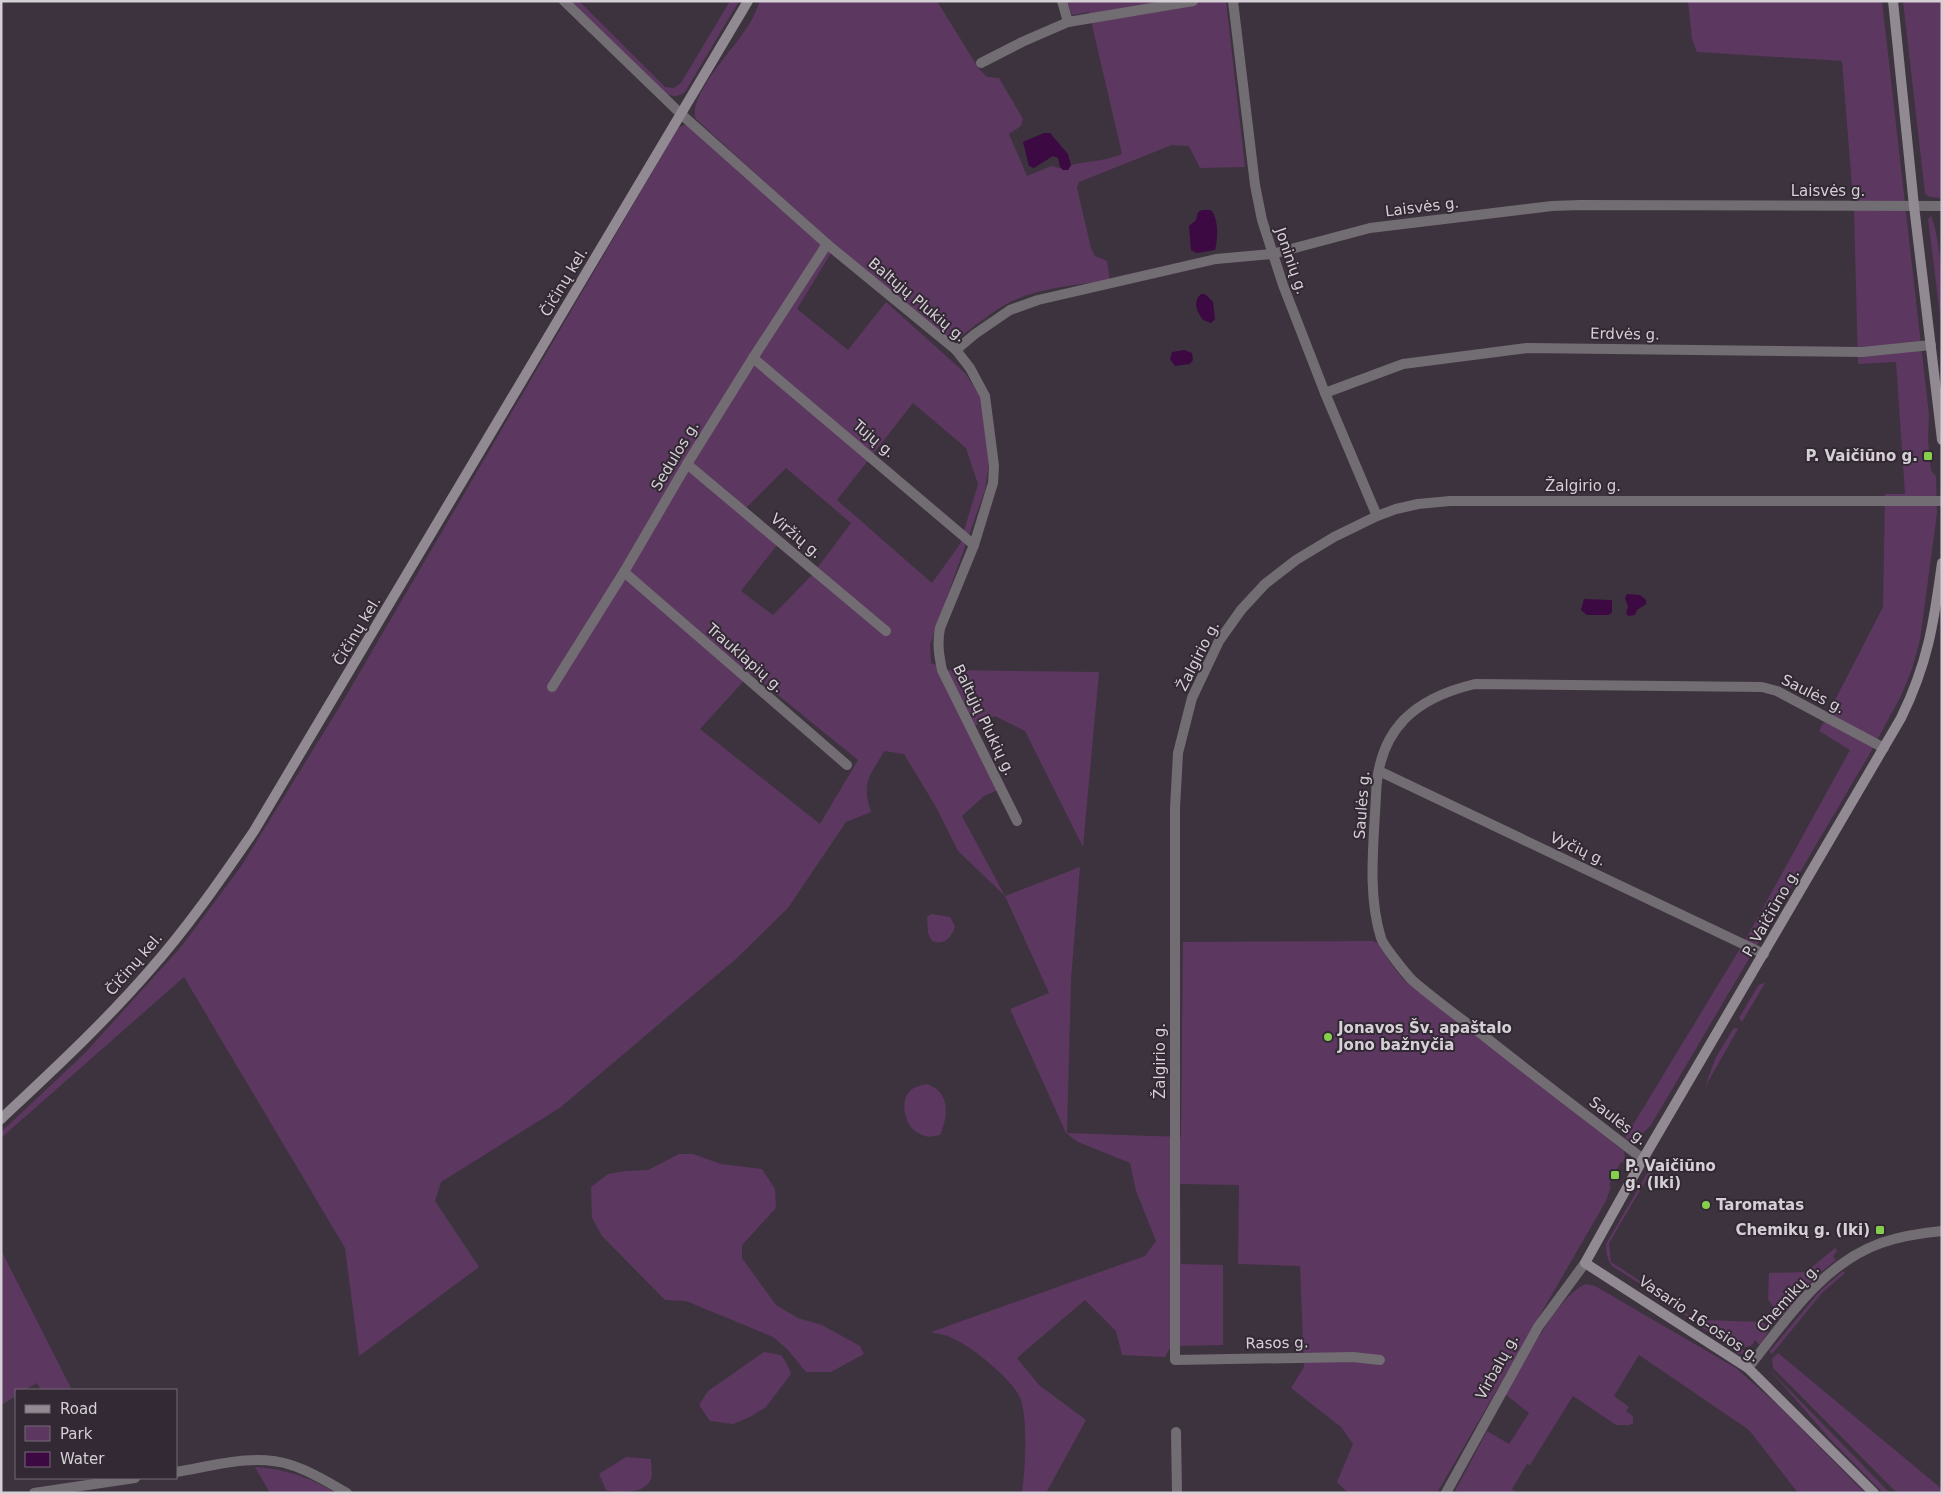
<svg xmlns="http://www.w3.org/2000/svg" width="1943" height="1494" font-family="'DejaVu Sans',sans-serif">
	<rect width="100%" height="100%" fill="#3d333e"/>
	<g fill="#5c3760" fill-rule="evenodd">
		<path d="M 571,1 L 579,1 L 665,87 L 674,88 L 681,83 L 730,1 L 739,1 L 685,92 C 678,97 673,97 665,93 Z"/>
		<path d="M 760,1 L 937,1 L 979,69 L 987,77 L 999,78 L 1023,119 L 1021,126 L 1009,134 L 1027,176 L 1051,166 L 1068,170 L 1071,165 C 1088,161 1106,161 1122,154 L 1089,12 L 1072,15 L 1067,1 L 1226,1 L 1245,167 L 1200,168 L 1189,146 L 1172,145 L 1079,182 L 1077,188 L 1091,248 L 1095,256 L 1107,261 L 1110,280 C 1078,285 1042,287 1012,301 C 992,311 974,327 956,340 L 943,336 L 815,228 L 696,119 C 686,98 735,47 746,29 C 752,21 756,11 760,1 Z"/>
		<path d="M 1688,1 L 1882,1 L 1929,415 L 1928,440 L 1931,470 L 1936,477 L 1937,513 L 1920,640 L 1912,669 L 1901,696 L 1869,755 L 1651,1125 L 1636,1140 L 1632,1142 L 1625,1138 L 1747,937 L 1850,750 L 1819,731 L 1883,607 L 1885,494 L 1905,494 L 1896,362 L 1858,364 L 1854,212 L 1842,61 L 1697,52 L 1692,39 Z"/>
		<path d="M 1903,1 L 1942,1 L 1942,198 L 1929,197 L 1925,193 Z"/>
		<path d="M 684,125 L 690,127 L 831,253 L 797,309 L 848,350 L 886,302 L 965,373 L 981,397 L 989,463 L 985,490 L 930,645 L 931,663 L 949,670 L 1099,672 L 1083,847 L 1025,731 L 995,716 L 974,726 L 1005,787 L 984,796 L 962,816 L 1005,896 L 1080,867 L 1071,980 L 1067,1133 L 1181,1137 L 1183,942 L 1372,941 L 1378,943 L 1391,964 L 1404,980 L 1624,1151 L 1625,1158 L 1623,1163 L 1621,1162 L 1609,1185 L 1611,1186 L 1606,1201 L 1437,1493 L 1348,1493 L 1337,1482 L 1353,1444 L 1341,1427 L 1291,1388 L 1304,1367 L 1300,1266 L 1238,1264 L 1239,1185 L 1180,1184 L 1181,1264 L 1223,1265 L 1223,1345 L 1171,1346 L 1165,1357 L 1122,1355 L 1116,1331 L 1085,1300 L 1017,1358 L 1039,1385 L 1086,1420 L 1046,1493 L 1022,1493 C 1025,1468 1028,1425 1021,1400 C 1015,1381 969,1344 950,1337 C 944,1334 937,1334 931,1332 L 1145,1256 L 1156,1241 L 1136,1191 L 1130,1163 L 1078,1142 L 1066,1133 L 1010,1009 L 1049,993 L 1005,896 L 958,851 L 936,807 L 904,754 L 884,751 C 870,777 861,781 871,812 L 846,822 L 788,908 L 737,958 L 561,1107 L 441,1182 L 435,1201 L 479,1267 L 359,1356 L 345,1248 L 184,977 L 1,1138 L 1,1132 L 85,1053 L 181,947 L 242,865 L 340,706 L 678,128 ZM 913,403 L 966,448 L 978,484 L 960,544 L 932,583 L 837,500 ZM 786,468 L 851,523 L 812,575 L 773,615 L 741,591 L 777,545 L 740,514 ZM 751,673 L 858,760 L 820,824 L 700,729 Z"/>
		<path d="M 1931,216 C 1943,246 1942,297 1942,331 L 1928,219 Z"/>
		<path d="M 931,914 L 950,917 L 955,926 C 952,937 945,946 932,941 L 928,933 L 927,917 Z"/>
		<path d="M 1765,983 L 1742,1022 L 1739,1018 L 1758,986 L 1760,984 Z"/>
		<path d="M 1736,1028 L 1738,1029 L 1705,1087 L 1715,1059 L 1733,1029 Z"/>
		<path d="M 927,1084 C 950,1092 949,1115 940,1135 L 929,1137 C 924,1136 919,1134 915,1131 C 905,1123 900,1102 909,1092 C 913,1087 921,1085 927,1084 Z"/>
		<path d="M 679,1154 L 693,1154 L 721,1164 L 762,1169 L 775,1189 L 776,1208 L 742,1245 L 742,1258 L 776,1305 L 798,1318 L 822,1325 L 860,1346 L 864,1354 L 831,1372 L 806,1372 L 788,1350 L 773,1337 L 686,1301 L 665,1300 L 602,1236 L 592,1218 L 591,1187 L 608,1174 L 625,1171 L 648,1170 Z"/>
		<path d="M 1656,1161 L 1661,1162 L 1648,1177 L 1609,1243 L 1611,1262 L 1666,1298 L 1664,1299 L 1612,1266 C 1607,1259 1606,1252 1606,1244 L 1652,1165 Z"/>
		<path d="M 1835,1248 L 1837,1251 L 1833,1256 L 1836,1260 L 1815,1277 L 1783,1315 L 1779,1316 L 1768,1299 L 1769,1273 L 1806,1272 Z"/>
		<path d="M 1,1250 L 72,1390 L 41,1390 L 37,1383 L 25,1390 L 16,1390 L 16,1396 L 1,1405 Z"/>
		<path d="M 1843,1271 L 1845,1273 L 1822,1293 L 1772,1354 L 1769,1352 L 1820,1291 Z"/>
		<path d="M 1586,1284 L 1595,1286 L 1736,1368 L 1780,1407 L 1865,1493 L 1798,1493 L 1749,1430 L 1639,1355 L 1614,1396 L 1629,1407 L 1626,1411 L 1633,1416 L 1633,1423 L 1630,1425 L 1616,1425 L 1573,1396 L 1530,1465 L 1527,1464 L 1512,1489 L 1517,1493 L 1454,1493 L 1487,1431 L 1509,1444 L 1529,1413 L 1505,1394 C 1521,1368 1559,1293 1586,1284 Z"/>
		<path d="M 1684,1312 L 1748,1353 L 1738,1354 L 1685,1315 Z"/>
		<path d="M 1704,1320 L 1762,1322 L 1766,1325 L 1768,1332 L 1760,1345 L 1755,1340 L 1751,1346 L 1745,1347 Z"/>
		<path d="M 764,1352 L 781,1355 L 787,1364 L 791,1374 L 766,1407 L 750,1417 L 733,1424 L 710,1421 L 699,1405 L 708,1391 Z"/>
		<path d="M 1778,1353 L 1942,1489 L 1942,1493 L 1897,1493 L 1773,1368 L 1772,1359 Z"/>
		<path d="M 1769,1369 L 1890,1493 L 1883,1493 L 1829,1438 Z"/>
		<path d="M 626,1457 L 651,1459 C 651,1465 653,1474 651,1479 C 645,1494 619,1494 606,1490 L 599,1474 Z"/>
		<path d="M 255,1467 C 287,1469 308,1477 336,1493 L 270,1493 Z"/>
	</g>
	<g fill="#3d0943">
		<path d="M 1044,133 L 1050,133 L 1068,154 L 1071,165 L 1068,170 L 1063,170 L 1060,167 L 1058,158 L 1053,156 L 1034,168 L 1029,166 L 1023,142 Z"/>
		<path d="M 1202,210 L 1211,210 C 1219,219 1218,240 1215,250 L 1197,253 L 1191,250 L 1189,226 L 1196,220 L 1198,212 Z"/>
		<path d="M 1201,294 L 1205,294 L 1213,302 L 1215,319 L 1211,323 L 1203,320 C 1197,311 1192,303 1201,294 Z"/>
		<path d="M 1184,350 L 1192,353 L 1193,360 L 1190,364 L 1175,366 L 1170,359 L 1172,352 Z"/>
		<path d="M 1627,594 L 1640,595 L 1646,600 L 1646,604 L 1637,610 L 1635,615 L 1628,616 L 1626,613 L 1628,607 L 1625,598 Z"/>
		<path d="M 1584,599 L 1612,600 L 1612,612 L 1609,615 L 1587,615 L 1581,610 Z"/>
	</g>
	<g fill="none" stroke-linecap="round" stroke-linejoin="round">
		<g stroke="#726d72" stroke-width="10">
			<path d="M 564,1 L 681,114 L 827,244 L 956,350 L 970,368 L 985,396 L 994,466 L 993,483 L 974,545 L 940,628 C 937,644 939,655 942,670 L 1017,821"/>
			<path d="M 1062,1 L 1068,22"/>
			<path d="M 1233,1 L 1255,185 L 1262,220 L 1283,285 L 1325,393 L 1377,516"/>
			<path d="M 981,63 L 1022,42 L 1068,22 L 1193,1"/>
			<path d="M 956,350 L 975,334 L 1010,310 L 1038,300 L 1216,259 L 1272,254 L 1370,228 L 1552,206 L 1580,205 L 1942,206"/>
			<path d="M 753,358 L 974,545"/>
			<path d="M 1325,393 L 1403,364 L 1527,348 L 1862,352 L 1931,345"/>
			<path d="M 687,464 L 886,631"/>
			<path d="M 624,572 L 847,765"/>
			<path d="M 552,687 L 624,572 L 687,464 L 753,358 L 827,244"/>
			<path d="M 1379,771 L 1764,954"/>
			<path d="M 1643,1159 C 1590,1118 1537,1078 1484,1036 C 1460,1018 1435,1000 1412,980 C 1406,974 1383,945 1381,938 C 1367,893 1374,841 1376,795 C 1378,729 1415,698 1475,684 L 1762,687 L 1777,691 L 1884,748"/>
			<path d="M 1380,1360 L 1353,1357 L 1175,1360 L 1175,808 L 1178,753 L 1192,698 L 1219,641 L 1241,610 L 1265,584 L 1296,560 L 1334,537 L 1377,516 L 1396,509 L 1418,504 L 1450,501 L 1942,501"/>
			<path d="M 1748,1368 C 1786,1320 1822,1264 1881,1243 C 1901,1236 1921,1233 1942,1231"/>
			<path d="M 1176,1432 L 1177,1493"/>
			<path d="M 176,1472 C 213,1466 254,1453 291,1465 C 311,1471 329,1483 347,1493"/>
			<path d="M 34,1493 L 135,1478"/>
			<path d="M 1446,1493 L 1538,1327 L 1585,1263"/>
		</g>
		<g stroke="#928a93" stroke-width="10">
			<path d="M 1893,1 L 1914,206 L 1942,440"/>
			<path d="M 1,1119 C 52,1071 103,1024 149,971 C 188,927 221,879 254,831 L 748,1"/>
			<path d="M 1874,1493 L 1748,1368 L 1585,1263 L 1643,1159 L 1901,718 C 1928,663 1934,622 1942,563"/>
		</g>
	</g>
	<g fill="#85cf4c" stroke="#332934" stroke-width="2">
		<rect x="1923" y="451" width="10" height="10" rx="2.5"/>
		<circle cx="1328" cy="1037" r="5"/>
		<rect x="1610" y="1170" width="10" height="10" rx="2.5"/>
		<circle cx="1706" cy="1205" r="5"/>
		<rect x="1875" y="1225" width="10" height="10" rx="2.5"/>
	</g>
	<g text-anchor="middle" stroke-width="4" stroke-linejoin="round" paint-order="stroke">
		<g font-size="15" fill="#d5cfd6" stroke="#332934">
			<text x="1828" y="196">Laisvės g.</text>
			<text transform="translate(1422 207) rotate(-7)" y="5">Laisvės g.</text>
			<text transform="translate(1291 261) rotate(71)" y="5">Joninių g.</text>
			<text transform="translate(564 282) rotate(-59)" y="5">Čičinų kel.</text>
			<text transform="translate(917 300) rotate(40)" y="5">Baltųjų Plukių g.</text>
			<text transform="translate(1625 334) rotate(1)" y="5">Erdvės g.</text>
			<text transform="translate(874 439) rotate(40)" y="5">Tujų g.</text>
			<text transform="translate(675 456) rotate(-59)" y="5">Sedulos g.</text>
			<text x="1583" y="491">Žalgirio g.</text>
			<text transform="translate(796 536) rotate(40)" y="5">Viržių g.</text>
			<text transform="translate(357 631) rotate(-59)" y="5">Čičinų kel.</text>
			<text transform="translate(1198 656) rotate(-63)" y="5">Žalgirio g.</text>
			<text transform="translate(745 658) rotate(41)" y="5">Trauklapių g.</text>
			<text transform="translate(1813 694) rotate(27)" y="5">Saulės g.</text>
			<text transform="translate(984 720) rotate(64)" y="5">Baltųjų Plukių g.</text>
			<text transform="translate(1362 805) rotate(-86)" y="5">Saulės g.</text>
			<text transform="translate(1578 849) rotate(25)" y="5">Vyčių g.</text>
			<text transform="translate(1771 913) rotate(-60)" y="5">P. Vaičiūno g.</text>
			<text transform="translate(134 964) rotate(-49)" y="5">Čičinų kel.</text>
			<text transform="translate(1160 1061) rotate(-90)" y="5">Žalgirio g.</text>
			<text transform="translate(1618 1121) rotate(38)" y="5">Saulės g.</text>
			<text transform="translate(1788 1298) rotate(-48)" y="5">Chemikų g.</text>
			<text transform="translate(1699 1319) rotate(34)" y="5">Vasario 16-osios g.</text>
			<text transform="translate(1277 1343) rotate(-1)" y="5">Rasos g.</text>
			<text transform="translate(1497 1367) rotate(-61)" y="5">Virbalų g.</text>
		</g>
		<g font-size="15" font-weight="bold" fill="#d5cfd6" stroke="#332934" text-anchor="start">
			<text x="1918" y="461" text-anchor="end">P. Vaičiūno g.</text>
			<text x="1338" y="1033">Jonavos Šv. apaštalo<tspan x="1338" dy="17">Jono bažnyčia</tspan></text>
			<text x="1625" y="1171">P. Vaičiūno<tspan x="1625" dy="17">g. (Iki)</tspan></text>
			<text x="1716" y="1210">Taromatas</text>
			<text x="1870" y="1235" text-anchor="end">Chemikų g. (Iki)</text>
		</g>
	</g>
	<rect width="1943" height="1494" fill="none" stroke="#d5cfd6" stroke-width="5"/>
	<rect x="15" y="1389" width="162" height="90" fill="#332934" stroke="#746b75"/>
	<rect x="25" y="1405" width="25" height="8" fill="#928a93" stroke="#746b75"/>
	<text x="60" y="1414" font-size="15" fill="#d5cfd6">Road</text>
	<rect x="25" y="1426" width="25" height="15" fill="#5c3760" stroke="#746b75"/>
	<text x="60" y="1439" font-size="15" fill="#d5cfd6">Park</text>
	<rect x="25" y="1452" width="25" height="15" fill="#3d0943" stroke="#746b75"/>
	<text x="60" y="1464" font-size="15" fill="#d5cfd6">Water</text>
</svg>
